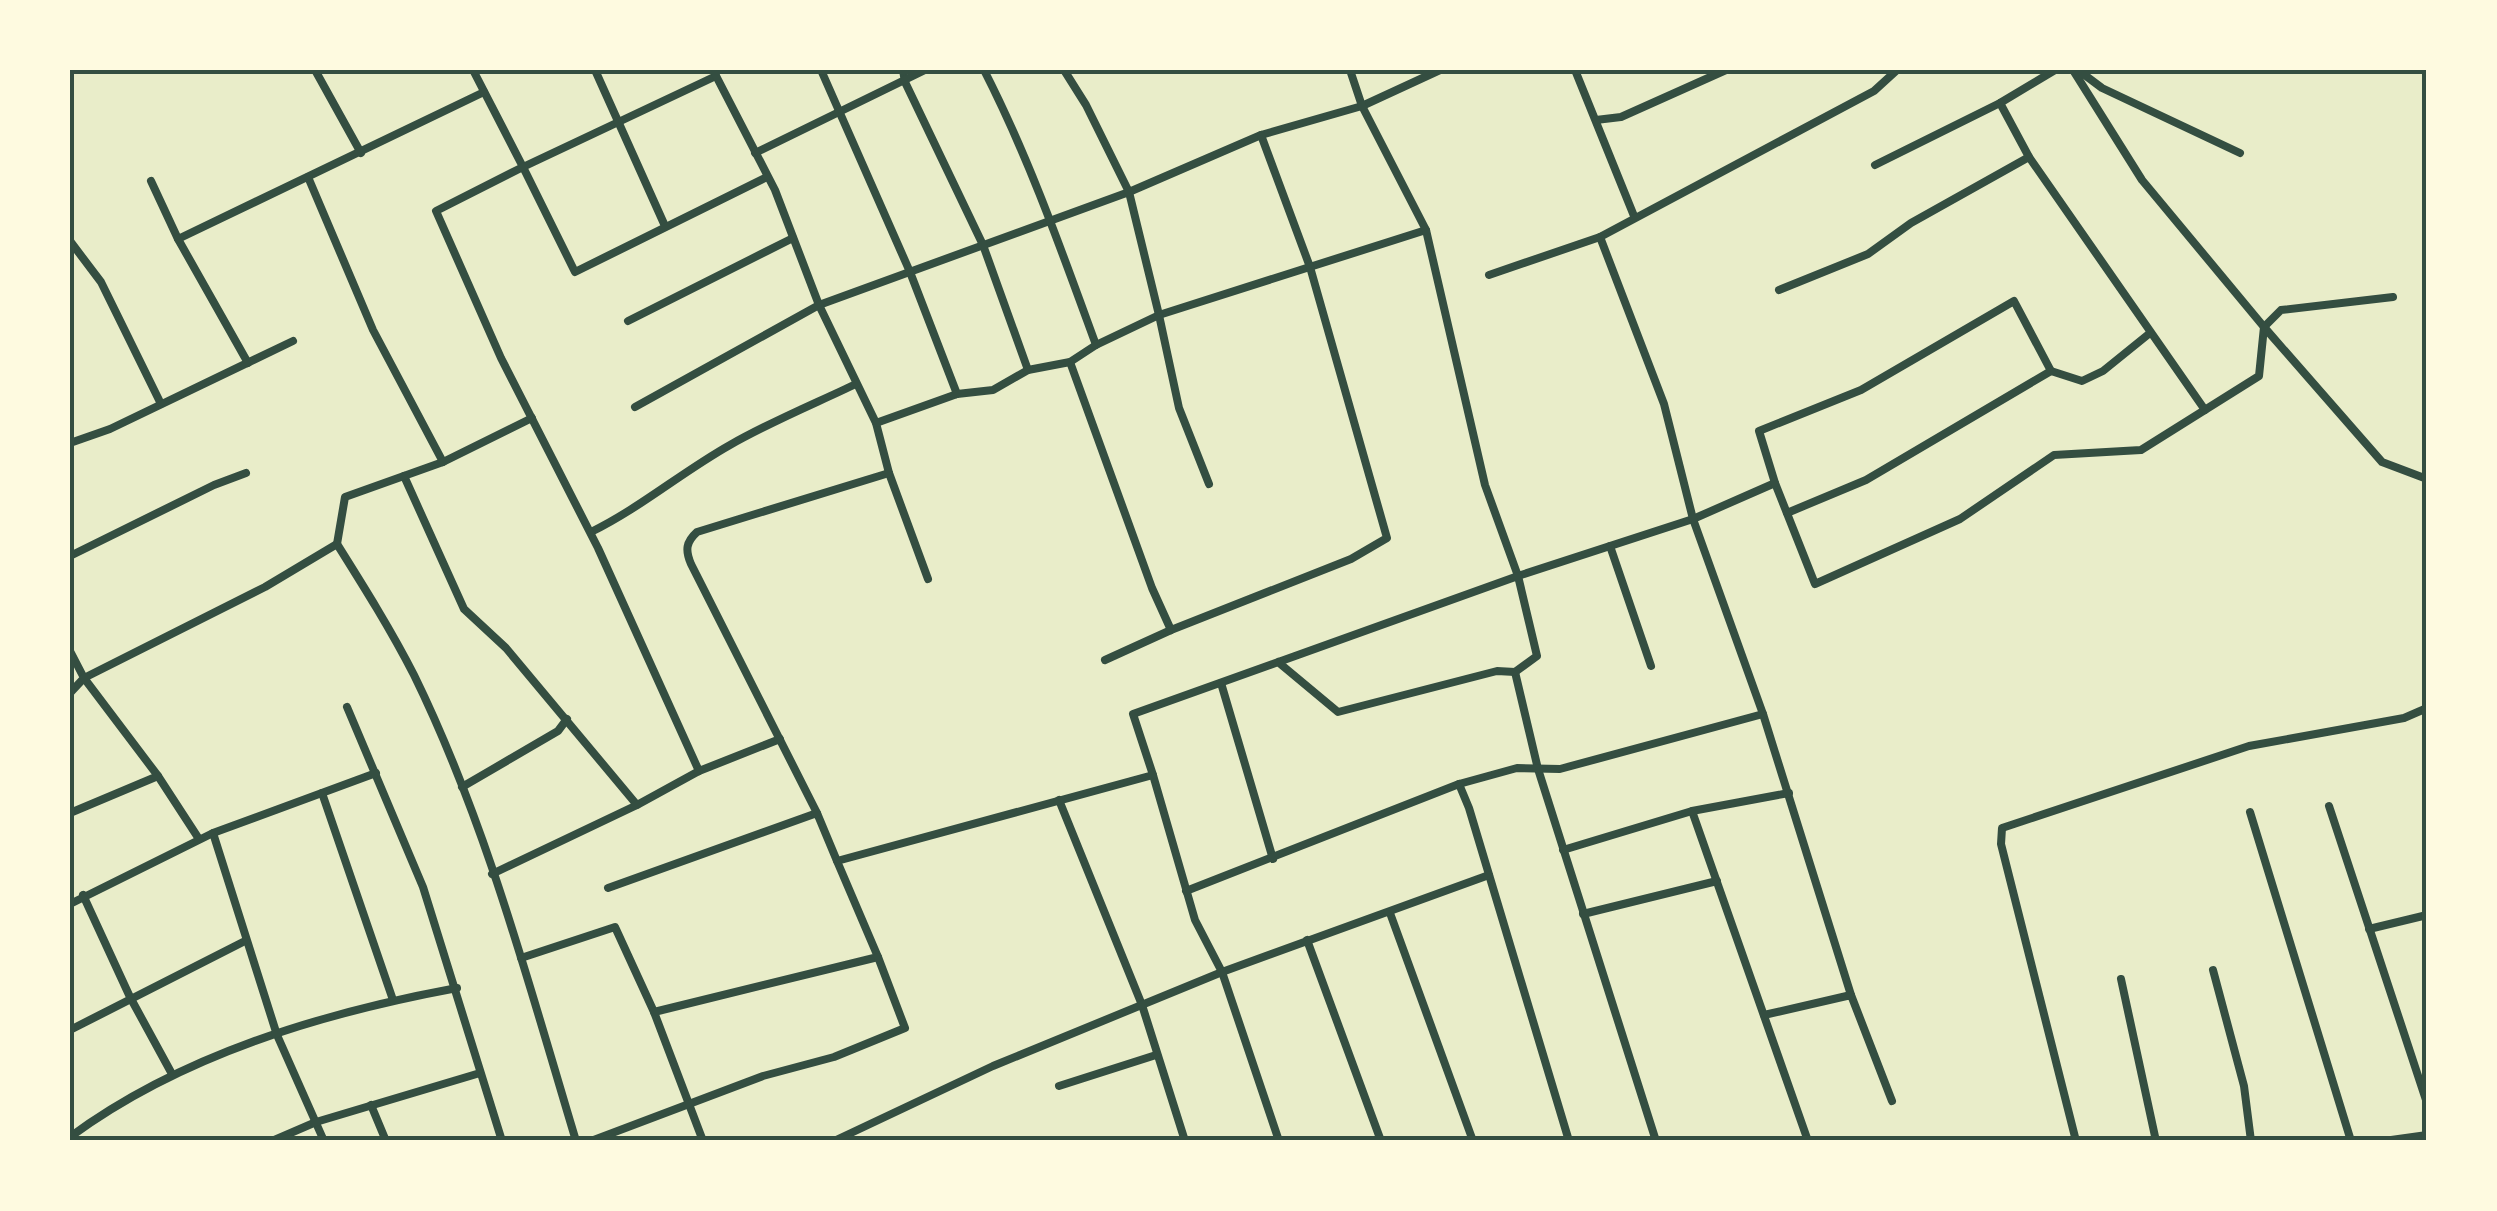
<svg xmlns="http://www.w3.org/2000/svg" width="2497" height="1211" font-family="'Source Serif 4',serif">
	<rect width="100%" height="100%" fill="#e9edc9"/>
	<g fill="none" stroke-linecap="round" stroke-linejoin="round">
		<g stroke="#344e41" stroke-width="8">
			<path d="M 315,70 L 361,153"/>
			<path d="M 473,70 L 523,167 L 716,76"/>
			<path d="M 595,70 L 665,226"/>
			<path d="M 713,70 L 775,190 L 819,305 L 1129,192 L 1159,315 L 1426,230"/>
			<path d="M 821,70 L 910,272 L 957,394"/>
			<path d="M 903,70 L 905,82 L 983,245 L 1028,370"/>
			<path d="M 984,70 C 1029,158 1062,252 1096,345"/>
			<path d="M 1064,70 L 1086,105 L 1129,192 L 1261,135 L 1362,106 L 1440,70"/>
			<path d="M 1350,70 L 1362,106 L 1426,230 L 1485,485 L 1518,576 L 1693,519 L 1775,483 L 1815,584 L 1960,519 L 2054,455 L 2141,450 L 2259,376 L 2264,327 L 2281,310 L 2393,297"/>
			<path d="M 1575,70 L 1634,216"/>
			<path d="M 2073,70 L 2142,180 L 2264,327 L 2382,462 L 2427,479"/>
			<path d="M 2078,70 L 2102,88 L 2240,153"/>
			<path d="M 2000,103 L 2029,157 L 2205,410"/>
			<path d="M 1596,120 L 1621,117 L 1726,70"/>
			<path d="M 755,153 L 925,70"/>
			<path d="M 1875,165 L 2000,103 L 2055,70"/>
			<path d="M 308,177 L 373,330 L 443,462"/>
			<path d="M 151,181 L 178,239 L 248,363"/>
			<path d="M 1600,237 L 1664,404 L 1693,519 L 1763,714 L 1851,995"/>
			<path d="M 178,239 L 484,92"/>
			<path d="M 70,241 L 101,282 L 161,404"/>
			<path d="M 1489,275 L 1600,237 L 1874,91 L 1897,70"/>
			<path d="M 1779,290 L 1868,254 L 1911,223 L 2029,157"/>
			<path d="M 628,321 L 793,238"/>
			<path d="M 1070,362 L 1152,588 L 1171,630"/>
			<path d="M 635,407 L 819,305 L 876,423 L 889,473 L 928,579"/>
			<path d="M 876,423 L 957,394 L 993,390 L 1028,370 L 1070,362 L 1096,345 L 1159,315 L 1179,408 L 1209,484"/>
			<path d="M 70,443 L 110,429 L 293,341"/>
			<path d="M 404,476 L 464,609 L 506,648 L 637,805"/>
			<path d="M 1775,483 L 1759,431 L 1861,390 L 2014,301 L 2051,371 L 2082,381 L 2103,371 L 2150,333"/>
			<path d="M 1787,513 L 1866,480 L 2051,371"/>
			<path d="M 591,532 C 640,508 682,472 730,445 C 770,422 814,404 856,384"/>
			<path d="M 337,544 L 345,497 L 443,462 L 532,418"/>
			<path d="M 1610,546 L 1651,666"/>
			<path d="M 70,556 L 214,485 L 246,473"/>
			<path d="M 70,651 L 84,678 L 70,693"/>
			<path d="M 1105,660 L 1171,630 L 1351,559 L 1387,538 L 1310,267 L 1261,135"/>
			<path d="M 1515,672 L 1538,769 L 1656,1141"/>
			<path d="M 1221,683 L 1273,859"/>
			<path d="M 347,707 L 423,887 L 502,1141"/>
			<path d="M 699,771 L 598,548 L 501,358 L 436,211 L 523,167 L 575,272 L 767,177"/>
			<path d="M 1153,775 L 1195,920 L 1222,972 L 1279,1141"/>
			<path d="M 158,776 L 199,839"/>
			<path d="M 1459,784 L 1469,808 L 1569,1141"/>
			<path d="M 462,787 L 558,731 L 567,719"/>
			<path d="M 322,793 L 393,1000"/>
			<path d="M 1059,800 L 1142,1005 L 1185,1141"/>
			<path d="M 2329,806 L 2427,1103"/>
			<path d="M 1692,811 L 1808,1141"/>
			<path d="M 2250,812 L 2351,1141"/>
			<path d="M 70,813 L 158,776 L 84,678 L 265,587 L 337,544 C 364,587 391,630 414,675 C 486,822 529,985 576,1141"/>
			<path d="M 817,813 L 691,564 C 685,550 686,542 697,532 L 889,473"/>
			<path d="M 213,833 L 277,1035 L 324,1141"/>
			<path d="M 1563,850 L 1692,811 L 1789,793"/>
			<path d="M 492,874 L 637,805 L 699,771 L 780,739"/>
			<path d="M 608,888 L 817,813 L 837,861"/>
			<path d="M 1186,891 L 1459,784 L 1517,768 L 1560,769 L 1763,714"/>
			<path d="M 83,895 L 130,997 L 172,1074"/>
			<path d="M 70,904 L 213,833 L 376,773"/>
			<path d="M 1390,913 L 1473,1141"/>
			<path d="M 1583,914 L 1717,881"/>
			<path d="M 2369,929 L 2427,915"/>
			<path d="M 1307,940 L 1381,1141"/>
			<path d="M 521,958 L 615,927 L 654,1012 L 703,1141"/>
			<path d="M 2213,970 L 2244,1086 L 2251,1141"/>
			<path d="M 2121,979 L 2156,1141"/>
			<path d="M 654,1012 L 878,957 L 837,861 L 1153,775 L 1133,714 L 1518,576 L 1537,656 L 1515,672 L 1497,671 L 1338,712 L 1278,662"/>
			<path d="M 1764,1015 L 1851,995 L 1892,1101"/>
			<path d="M 70,1030 L 245,941"/>
			<path d="M 1059,1086 L 1156,1055"/>
			<path d="M 371,1105 L 386,1141"/>
			<path d="M 70,1137 C 181,1055 322,1013 457,988"/>
			<path d="M 272,1141 L 316,1122 L 480,1073"/>
			<path d="M 591,1141 L 763,1076 L 834,1057 L 905,1028 L 878,957"/>
			<path d="M 834,1141 L 993,1066 L 1222,972 L 1489,875"/>
			<path d="M 2076,1141 L 2001,844 L 2002,828 L 2249,746 L 2404,718 L 2427,708"/>
			<path d="M 2384,1141 L 2427,1135"/>
		</g>
	</g>
	<rect width="2497" height="1211" fill="none" stroke="#fefae0" stroke-width="145"/>
	<rect x="72" y="72" width="2352" height="1066" fill="none" stroke="#344e41" stroke-width="4"/>
</svg>
